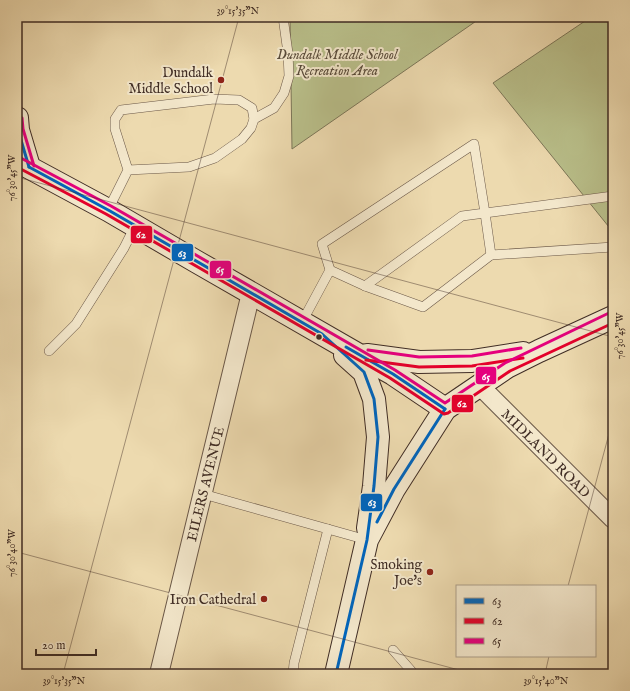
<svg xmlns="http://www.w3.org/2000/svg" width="630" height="691" font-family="'IM FELL English',serif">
	<rect width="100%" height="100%" fill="#eddaaf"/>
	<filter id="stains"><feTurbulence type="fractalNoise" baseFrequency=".005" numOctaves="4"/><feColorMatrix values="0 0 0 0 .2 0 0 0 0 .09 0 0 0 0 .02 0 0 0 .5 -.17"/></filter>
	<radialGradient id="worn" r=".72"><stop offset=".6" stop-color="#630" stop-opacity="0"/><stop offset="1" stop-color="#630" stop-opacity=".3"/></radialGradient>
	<g fill="#b9bf8a" stroke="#7c7658">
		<path d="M 290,17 L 482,17 L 292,149 Z"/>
		<path d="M 591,17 L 613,17 L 613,232 L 493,83 Z"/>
	</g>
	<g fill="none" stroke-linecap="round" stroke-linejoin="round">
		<g stroke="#6b5848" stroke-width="10">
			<g id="lane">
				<path d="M 254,119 L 274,108 L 284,93 L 289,76 L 288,53 L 283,17"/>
				<path d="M 613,196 L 485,213 L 491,255 L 613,247"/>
				<path d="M 108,210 L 128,170 L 115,129 L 115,119 L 121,110 L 214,99 L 239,100 L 252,108 L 254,119 L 251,128 L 242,139 L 215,158 L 189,167 L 128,170"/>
				<path d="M 330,270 L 365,286 L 423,307 L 491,255"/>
				<path d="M 302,322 L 330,270 L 322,244 L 474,144 L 485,213 L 462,216 L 365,286"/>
				<path d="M 49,351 L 76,324 L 124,248 L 135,226"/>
				<path d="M 203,494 L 367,540"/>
				<path d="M 393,650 L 414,674"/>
				<path d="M 293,674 L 294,663 L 328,529"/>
			</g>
		</g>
		<g stroke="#6b5848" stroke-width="20">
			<g id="street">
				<path d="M 480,386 L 613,519"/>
				<path d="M 159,674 L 251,293"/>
			</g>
		</g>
		<g stroke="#402d25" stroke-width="24">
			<g id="secondary">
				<path d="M 17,118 L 18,130 L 29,167"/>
				<path d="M 17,161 L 108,210 L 197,262 L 357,354 L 393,374 L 445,409"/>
				<path d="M 345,355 L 364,372 L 374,399 L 378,437 L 374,486 L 368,528"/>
				<path d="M 367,355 L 419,362 L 472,361 L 523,353"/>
				<path d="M 336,674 L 367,540 L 394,489 L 445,409 L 507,367 L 539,351 L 613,317"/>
			</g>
		</g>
		<use href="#lane" stroke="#f3e7cb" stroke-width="9"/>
		<use href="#street" stroke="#f3e7cb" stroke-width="18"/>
		<use href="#secondary" stroke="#f3e7cb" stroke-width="22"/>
		<g stroke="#f3e7cb" stroke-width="6">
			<g id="bus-1">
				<path d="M 17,118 L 18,130 L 29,167"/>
				<path d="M 29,167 L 110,211 L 322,334 L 364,372 L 374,399 L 378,437 L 374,486 L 367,540 L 336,674"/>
				<path d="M 346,347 L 393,374 L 445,409"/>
				<path d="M 377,522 L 394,489 L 445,409"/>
			</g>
		</g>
		<g stroke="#f3e7cb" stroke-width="6">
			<g id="bus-2">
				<path d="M 17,167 L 106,214 L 390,378 L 444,414 L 448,413 L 510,371 L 613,323"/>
				<path d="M 366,360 L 419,367 L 472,366 L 523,358"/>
			</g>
		</g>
		<g stroke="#f3e7cb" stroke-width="6">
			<g id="bus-3">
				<path d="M 22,118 L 23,129 L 34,166"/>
				<path d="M 19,157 L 111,206 L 395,370 L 445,403 L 505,363 L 611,312"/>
				<path d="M 368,350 L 419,357 L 472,356 L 521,348"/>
			</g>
		</g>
		<use href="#bus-1" stroke="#0065bd" stroke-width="3"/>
		<use href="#bus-2" stroke="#e4002b" stroke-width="3"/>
		<use href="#bus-3" stroke="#e5007d" stroke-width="3"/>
	</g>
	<path fill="none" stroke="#402d25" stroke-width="1" stroke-opacity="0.45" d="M 17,177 L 613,337M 17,552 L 474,674M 568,586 L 613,419M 63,674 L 239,17M 545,674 L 549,656"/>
	<g fill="#8f2418" stroke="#f3e7cb" stroke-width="1.5">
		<circle cx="221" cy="80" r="4"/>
		<circle cx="430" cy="572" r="4"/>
		<circle cx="264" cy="599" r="4"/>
	</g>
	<circle fill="#402d25" stroke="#f3e7cb" stroke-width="1.5" cx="319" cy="337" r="3.5"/>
	<g text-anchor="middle" stroke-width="4" stroke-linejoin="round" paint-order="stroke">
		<g font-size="14" font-style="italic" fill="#584a39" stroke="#f3e7cb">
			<text x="337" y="59">Dundalk Middle School<tspan x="337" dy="16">Recreation Area</tspan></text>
		</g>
		<g font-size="14" fill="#402d25" stroke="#f3e7cb" text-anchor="end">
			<text x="213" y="77">Dundalk<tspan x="213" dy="16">Middle School</tspan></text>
			<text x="422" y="569">Smoking<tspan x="422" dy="16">Joe's</tspan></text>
			<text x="256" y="604">Iron Cathedral</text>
		</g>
		<g font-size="14" fill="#402d25" stroke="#f3e7cb">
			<text transform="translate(546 453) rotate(45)" y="5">MIDLAND ROAD</text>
			<text transform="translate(205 484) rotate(-76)" y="5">EILERS AVENUE</text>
		</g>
	</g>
	<g stroke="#f3e7cb" stroke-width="1.5">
		<rect x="130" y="225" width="23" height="19" rx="4" fill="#e4002b"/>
		<rect x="171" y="243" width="23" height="19" rx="4" fill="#0065bd"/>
		<rect x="209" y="260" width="23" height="19" rx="4" fill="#e5007d"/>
		<rect x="475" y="366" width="22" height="19" rx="4" fill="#e5007d"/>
		<rect x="451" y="394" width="23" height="19" rx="4" fill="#e4002b"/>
		<rect x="360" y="493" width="23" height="19" rx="4" fill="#0065bd"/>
	</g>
	<g font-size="11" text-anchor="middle" font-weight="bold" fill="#fff">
		<text x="141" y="238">62</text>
		<text x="182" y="257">63</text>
		<text x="220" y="273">65</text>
		<text x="486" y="380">65</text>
		<text x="462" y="407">62</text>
		<text x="372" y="506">63</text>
	</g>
	<rect width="630" height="691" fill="none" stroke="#eddaaf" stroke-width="44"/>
	<rect x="456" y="585" width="140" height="72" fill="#f3e7cb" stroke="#ab9d89"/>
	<rect x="464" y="598" width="20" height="6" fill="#0065bd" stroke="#ab9d89"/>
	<text x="492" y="605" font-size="12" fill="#402d25">63</text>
	<rect x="464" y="618" width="20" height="6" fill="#e4002b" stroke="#ab9d89"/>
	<text x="492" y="625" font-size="12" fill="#402d25">62</text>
	<rect x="464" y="638" width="20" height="6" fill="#e5007d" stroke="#ab9d89"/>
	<text x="492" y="645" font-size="12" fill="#402d25">65</text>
	<path d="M36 649v6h60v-6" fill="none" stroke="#402d25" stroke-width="2"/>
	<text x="42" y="649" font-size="12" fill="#402d25" stroke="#f3e7cb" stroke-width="3" paint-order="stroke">20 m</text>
	<rect x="22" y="22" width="586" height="647" fill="none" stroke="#402d25" stroke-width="1.5"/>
	<g font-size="10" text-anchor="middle" fill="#402d25">
		<text x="238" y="14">39°15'35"N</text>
		<text transform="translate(11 178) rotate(-90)" y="4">76°30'45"W</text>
		<text transform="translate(619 336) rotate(-90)" y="4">76°30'45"W</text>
		<text transform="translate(11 553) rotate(-90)" y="4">76°30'40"W</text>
		<text x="64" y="684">39°15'35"N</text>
		<text x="546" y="684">39°15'40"N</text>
	</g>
	<rect width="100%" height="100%" filter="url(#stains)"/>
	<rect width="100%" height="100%" fill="url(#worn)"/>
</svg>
